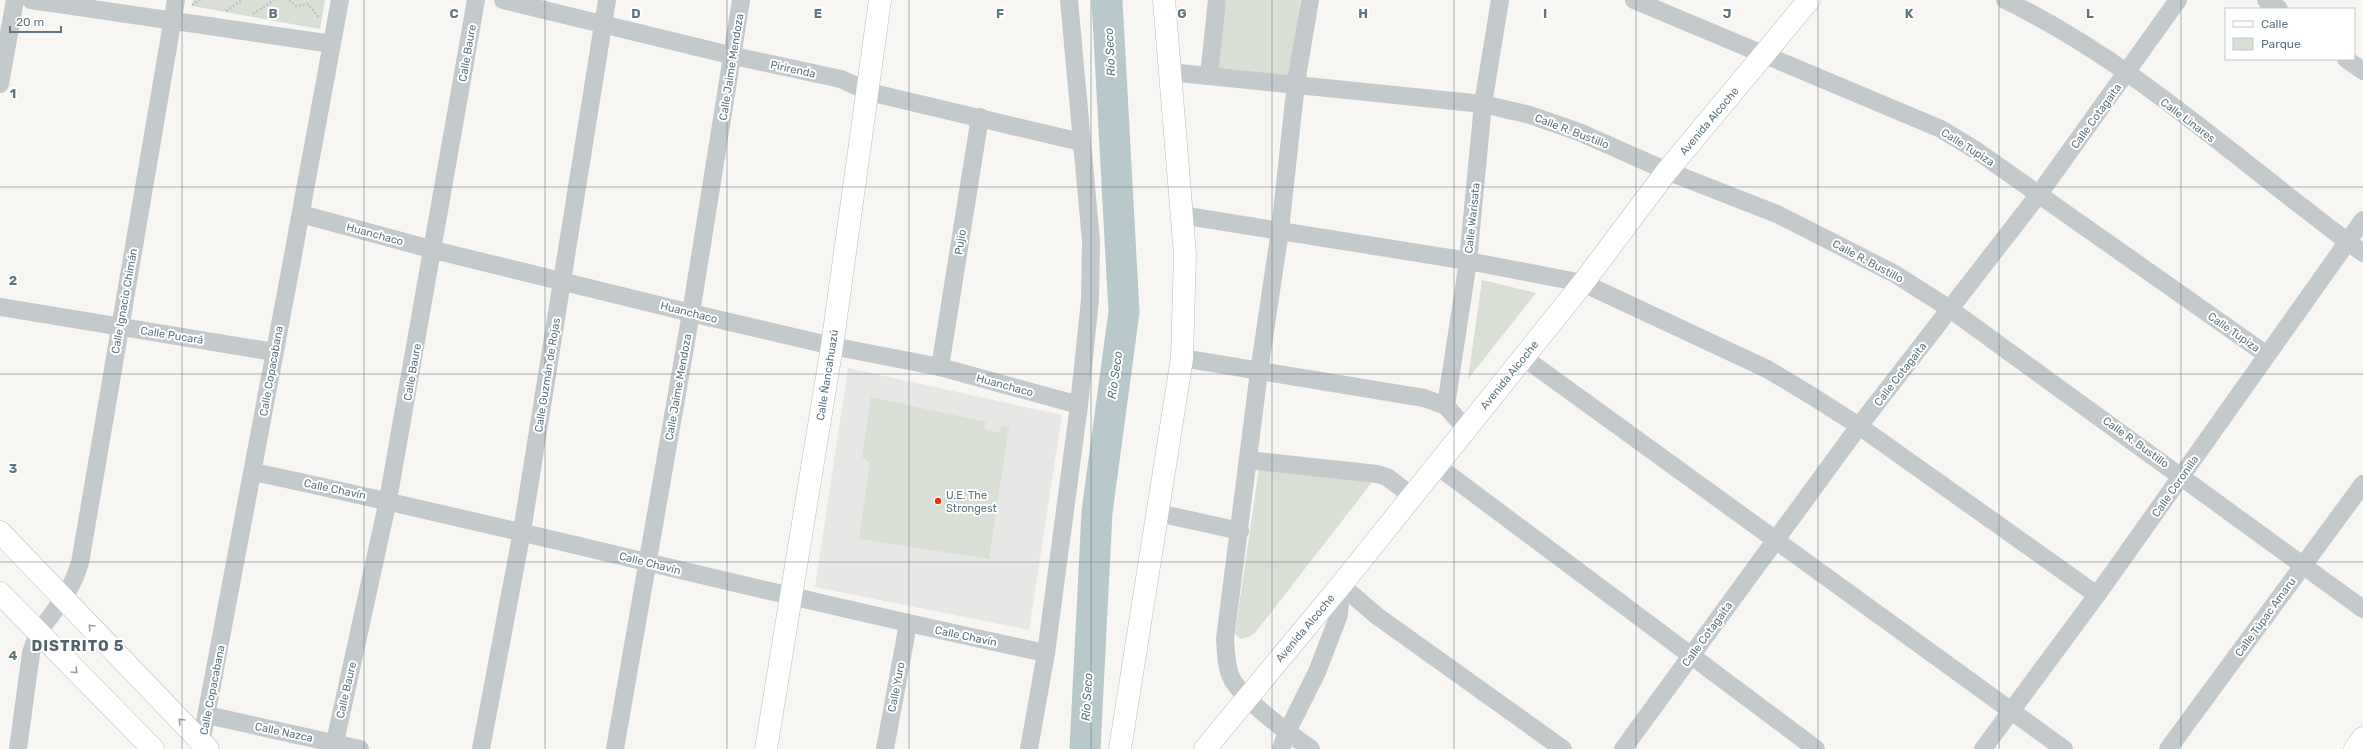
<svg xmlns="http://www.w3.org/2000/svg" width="2363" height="749" font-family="Rubik,sans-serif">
	<rect width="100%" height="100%" fill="#f7f6f3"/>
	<path fill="#e7e8e6" d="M 848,368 L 1062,415 L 1029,630 L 815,587 Z"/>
	<g fill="#d9dfd4">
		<path d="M 193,0 L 325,0 L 320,29 L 192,6 Z"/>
		<path d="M 1226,0 L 1300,0 L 1290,79 L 1217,70 Z"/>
		<path d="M 1482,280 L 1536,293 L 1468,379 Z"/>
		<path d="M 871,397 L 986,422 L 984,429 L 999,433 L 1002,425 L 1009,427 L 989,559 L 859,539 L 870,463 L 862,457 Z"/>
		<path d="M 1259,467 L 1373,481 L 1255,633 L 1249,637 L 1240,639 L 1235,634 Z"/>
	</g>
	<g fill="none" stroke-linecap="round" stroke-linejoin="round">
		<path stroke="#b9c9cb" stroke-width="31" d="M 1085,749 L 1097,512 L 1124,312 L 1107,0"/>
		<g stroke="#b6bdc0" stroke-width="23">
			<g id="secondary">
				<path d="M 0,532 L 208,749"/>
				<path d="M 0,593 L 153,749"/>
				<path d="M 766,749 L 832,346 L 880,0"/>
				<path d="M 1120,749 L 1182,358 L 1185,254 L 1164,0"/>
				<path d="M 1205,749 L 1341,585 L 1583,283 L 1667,171 L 1809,0"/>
				<path d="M 2355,749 L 2363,738"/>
			</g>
		</g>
		<g stroke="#bfc2c4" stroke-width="2.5" stroke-dasharray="2 2" stroke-linecap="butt">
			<path d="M 289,0 L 296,6 L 308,4 L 319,18"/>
			<path d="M 192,5 L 200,0"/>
			<path d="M 226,11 L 242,0"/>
			<path d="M 253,14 L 274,0"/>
		</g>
		<g stroke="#c4c9cc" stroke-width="18">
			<path d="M 31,0 L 332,44"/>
			<path d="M 503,0 L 734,56 L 841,79 L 869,92 L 1081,142"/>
			<path d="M 1310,0 L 1296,83 L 1280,230 L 1259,372 L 1225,639 C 1226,651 1226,668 1232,679 C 1245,702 1289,733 1311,749"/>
			<path d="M 1634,0 L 1941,129 L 1977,151 L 2267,355"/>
			<path d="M 2005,0 C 2137,64 2245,167 2363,253"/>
			<path d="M 2266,0 L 2279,9"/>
			<path d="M 2346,59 L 2363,71"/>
			<path d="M 1169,72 L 1483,104 L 1530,115 L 1579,132 L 1667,171 L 1777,214 L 1895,274 L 1950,309 L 2363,609"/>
			<path d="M 1209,76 L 1217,0"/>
			<path d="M 0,84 L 15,0"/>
			<path d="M 301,214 L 434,250 L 691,313 L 832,346 L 940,367 L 1079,405"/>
			<path d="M 1181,215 L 1468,261 L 1583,283 L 1767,369 L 1812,396 L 1859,426 L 2097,595"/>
			<path d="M 0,307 L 274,352"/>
			<path d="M 1523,357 L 2064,749"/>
			<path d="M 1182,358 L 1424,398 L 1446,406"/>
			<path d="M 940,367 L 980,117"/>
			<path d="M 1466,429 L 1446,406 L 1468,261 L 1483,104 L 1500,0"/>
			<path d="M 1248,460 L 1377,474 L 1387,477 L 1412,496"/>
			<path d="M 1436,465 L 1816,749"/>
			<path d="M 254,472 C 519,528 781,598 1046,653"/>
			<path d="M 1158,513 L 1240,531"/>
			<path d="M 1341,585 L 1377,616 L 1563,749"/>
			<path d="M 207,715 L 360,749"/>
			<path d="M 335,742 L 388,500 L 476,0"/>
			<path d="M 201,743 C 248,495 295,248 340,0"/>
			<path d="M 18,749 L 31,653 L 38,633 L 64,598 L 74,579 L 80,563 L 176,0"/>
			<path d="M 481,749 L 522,531 L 607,0"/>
			<path d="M 615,749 L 691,313 L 741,0"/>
			<path d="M 885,749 L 908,624"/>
			<path d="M 1029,749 L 1046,653 L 1079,405 L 1090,300 L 1091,241 L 1069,0"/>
			<path d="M 1281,749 L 1287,732 L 1317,672 L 1339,615 L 1341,585"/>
			<path d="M 1623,749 L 1859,426 L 2039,194 L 2178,0"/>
			<path d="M 1983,749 L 2097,595 L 2363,220"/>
			<path d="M 2168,749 L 2363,484"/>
		</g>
		<use href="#secondary" stroke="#fff" stroke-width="22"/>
	</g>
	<defs><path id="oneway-chevron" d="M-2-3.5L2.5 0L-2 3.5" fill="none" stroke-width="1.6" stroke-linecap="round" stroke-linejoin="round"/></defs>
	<g stroke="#8fa0a7">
		<use href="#oneway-chevron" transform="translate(91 627) rotate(-134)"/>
		<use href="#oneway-chevron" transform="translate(75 671) rotate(45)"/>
		<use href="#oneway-chevron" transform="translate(181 721) rotate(-134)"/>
	</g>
	<path fill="none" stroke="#5f7781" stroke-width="1" stroke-opacity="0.55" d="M 182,0 L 182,749M 364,0 L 364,749M 545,0 L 545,749M 727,0 L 727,749M 909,0 L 909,749M 1091,0 L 1091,749M 1272,0 L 1272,749M 1454,0 L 1454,749M 1636,0 L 1636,749M 1818,0 L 1818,749M 1999,0 L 1999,749M 2181,0 L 2181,749M 0,187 L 2363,187M 0,374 L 2363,374M 0,562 L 2363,562"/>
	<circle fill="#f22e17" stroke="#fff" stroke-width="1.5" cx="938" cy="501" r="4"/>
	<g text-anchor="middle" stroke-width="4" stroke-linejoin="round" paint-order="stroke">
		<g font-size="11" fill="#5f7781" stroke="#fff">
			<text transform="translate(467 53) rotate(-80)" y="4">Calle Baure</text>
			<text transform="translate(731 67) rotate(-81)" y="4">Calle Jaime Mendoza</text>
			<text transform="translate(793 69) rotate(12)" y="4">Pirirenda</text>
			<text transform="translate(2096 116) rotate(-54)" y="4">Calle Cotagaita</text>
			<text transform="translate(2188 120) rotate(37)" y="4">Calle Linares</text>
			<text transform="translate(1709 121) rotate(-50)" y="4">Avenida Alcoche</text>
			<text transform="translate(1572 131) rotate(21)" y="4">Calle R. Bustillo</text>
			<text transform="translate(1968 147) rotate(32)" y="4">Calle Tupiza</text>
			<text transform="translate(1472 218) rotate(-84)" y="4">Calle Warisata</text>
			<text transform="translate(375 234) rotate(15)" y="4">Huanchaco</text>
			<text transform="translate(960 242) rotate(-81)" y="4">Pujio</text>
			<text transform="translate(1868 261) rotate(28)" y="4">Calle R. Bustillo</text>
			<text transform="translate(124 301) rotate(-80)" y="4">Calle Ignacio Chimán</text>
			<text transform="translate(689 312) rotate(14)" y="4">Huanchaco</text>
			<text transform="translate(2234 332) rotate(35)" y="4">Calle Tupiza</text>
			<text transform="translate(172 335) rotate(9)" y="4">Calle Pucará</text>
			<text transform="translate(271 371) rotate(-80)" y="4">Calle Copacabana</text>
			<text transform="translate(412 372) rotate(-80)" y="4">Calle Baure</text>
			<text transform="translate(1900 374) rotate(-52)" y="4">Calle Cotagaita</text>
			<text transform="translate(547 375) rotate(-81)" y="4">Calle Guzmán de Rojas</text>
			<text transform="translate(827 375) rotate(-81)" y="4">Calle Ñancahuazú</text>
			<text transform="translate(1509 375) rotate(-51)" y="4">Avenida Alcoche</text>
			<text transform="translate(1005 385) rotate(15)" y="4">Huanchaco</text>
			<text transform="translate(678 387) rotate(-80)" y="4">Calle Jaime Mendoza</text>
			<text transform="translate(2136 442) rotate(36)" y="4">Calle R. Bustillo</text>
			<text transform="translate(2175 486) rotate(-55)" y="4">Calle Coronilla</text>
			<text transform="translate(335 489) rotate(12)" y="4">Calle Chavín</text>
			<text transform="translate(650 563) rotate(14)" y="4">Calle Chavín</text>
			<text transform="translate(2265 617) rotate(-54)" y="4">Calle Túpac Amaru</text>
			<text transform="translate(1305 628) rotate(-50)" y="4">Avenida Alcoche</text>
			<text transform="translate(1707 634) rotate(-54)" y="4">Calle Cotagaita</text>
			<text transform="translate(966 636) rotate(12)" y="4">Calle Chavín</text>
			<text transform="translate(896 687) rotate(-79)" y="4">Calle Yuro</text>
			<text transform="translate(212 690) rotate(-79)" y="4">Calle Copacabana</text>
			<text transform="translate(346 690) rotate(-77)" y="4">Calle Baure</text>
			<text transform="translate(284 732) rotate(12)" y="4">Calle Nazca</text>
		</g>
		<g font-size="11" fill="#5f7781" stroke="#fff" text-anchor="start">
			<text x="946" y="499">U.E. The<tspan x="946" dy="13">Strongest</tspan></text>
		</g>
		<g font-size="12" font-style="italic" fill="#5a777c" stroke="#fff">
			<text transform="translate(1110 52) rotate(-93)" y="4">Río Seco</text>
			<text transform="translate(1115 375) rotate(-82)" y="4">Río Seco</text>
			<text transform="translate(1087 697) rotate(-87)" y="4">Río Seco</text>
		</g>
		<g font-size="15" font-weight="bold" letter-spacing="1" fill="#52636b" stroke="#fff">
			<text x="78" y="651">DISTRITO 5</text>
		</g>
	</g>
	<g font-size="13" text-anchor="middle" font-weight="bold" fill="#5f7781" stroke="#fff" stroke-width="4" stroke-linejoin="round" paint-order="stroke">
		<text x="273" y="18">B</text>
		<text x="454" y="18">C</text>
		<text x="636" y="18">D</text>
		<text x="818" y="18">E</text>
		<text x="1000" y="18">F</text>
		<text x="1182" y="18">G</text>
		<text x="1363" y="18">H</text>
		<text x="1545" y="18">I</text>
		<text x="1727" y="18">J</text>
		<text x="1909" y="18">K</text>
		<text x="2090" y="18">L</text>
		<text x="13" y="98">1</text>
		<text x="13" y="285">2</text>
		<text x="13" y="473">3</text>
		<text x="13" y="660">4</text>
	</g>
	<rect x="2225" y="8" width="130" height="52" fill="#ffffff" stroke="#bfc9cd"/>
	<rect x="2233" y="21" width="20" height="6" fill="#ffffff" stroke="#bfc9cd"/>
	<text x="2261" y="28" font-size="12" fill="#5f7781">Calle</text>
	<rect x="2233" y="38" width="20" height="12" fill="#d9dfd4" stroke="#bfc9cd"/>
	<text x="2261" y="48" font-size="12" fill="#5f7781">Parque</text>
	<path d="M10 26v6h51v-6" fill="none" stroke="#5f7781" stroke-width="2"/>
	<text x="16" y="26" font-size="12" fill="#5f7781" stroke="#ffffff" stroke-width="3" paint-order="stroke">20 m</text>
</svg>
